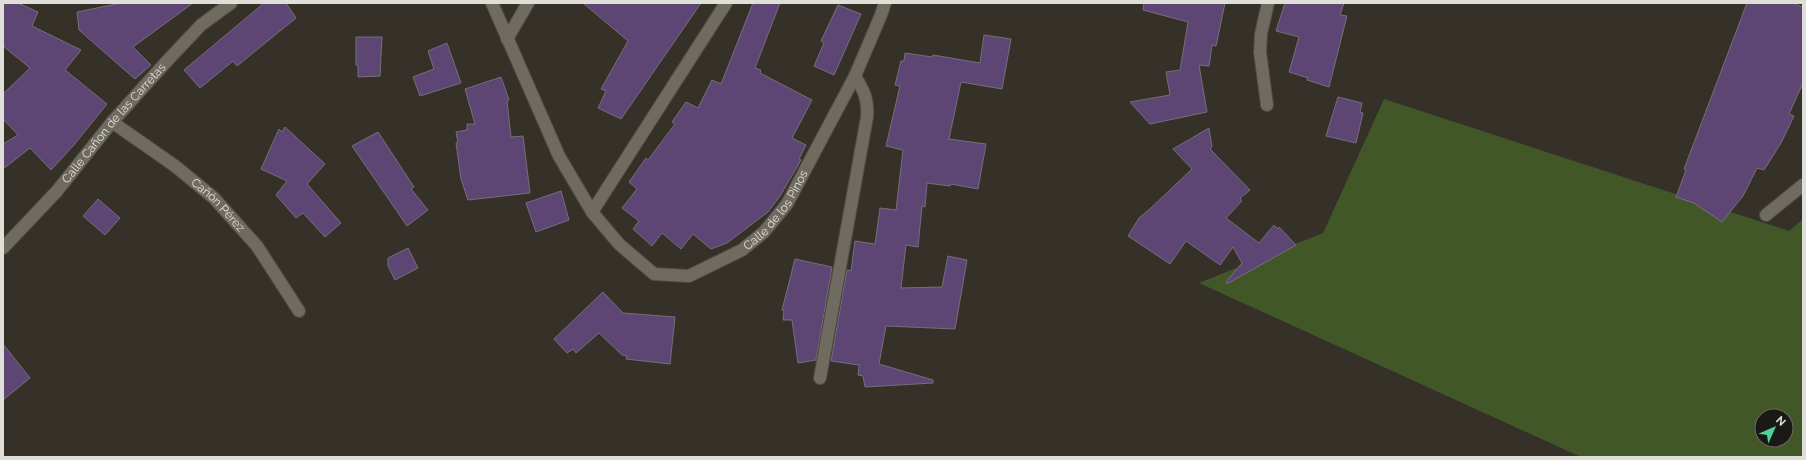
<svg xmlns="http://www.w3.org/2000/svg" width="1806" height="460" font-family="Raleway,sans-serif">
	<rect width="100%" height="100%" fill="#353128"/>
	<path fill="#425728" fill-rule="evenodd" d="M 1384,99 L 1789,231 L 1803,219 L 1803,457 L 1581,457 L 1199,283 L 1323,233 ZM 1762,416 L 1786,416 L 1786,440 L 1762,440 Z"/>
	<g fill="#5e4674" stroke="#756f7a">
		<path d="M 3,3 L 18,3 L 38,12 L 32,26 L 81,50 L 65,70 L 107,104 L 73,146 L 51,170 L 30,148 L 3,169 L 3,144 L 18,135 L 3,119 L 3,94 L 30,68 L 3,46 Z"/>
		<path d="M 121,3 L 193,3 L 133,47 L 151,65 L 135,79 L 79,30 L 77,12 Z"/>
		<path d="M 264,3 L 286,3 L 296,18 L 237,66 L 233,61 L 200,88 L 184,70 Z"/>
		<path d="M 583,3 L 701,3 L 621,119 L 598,108 L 606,91 L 601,89 L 628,41 Z"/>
		<path d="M 753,3 L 780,3 L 755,68 L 761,70 L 760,73 L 812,100 L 792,138 L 806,145 L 799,159 L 801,160 L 780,196 L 768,212 L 727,243 L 711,249 L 693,234 L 681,249 L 662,233 L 652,246 L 633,229 L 639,221 L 622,208 L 637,189 L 629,182 L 646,158 L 648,160 L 675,124 L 672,122 L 686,102 L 698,108 L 712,80 L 721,84 Z"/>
		<path d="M 1144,3 L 1225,3 L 1216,46 L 1212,45 L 1209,66 L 1199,65 L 1207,112 L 1150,124 L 1130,102 L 1170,95 L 1166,72 L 1180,70 L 1188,22 L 1143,10 Z"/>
		<path d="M 1285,3 L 1344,3 L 1340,15 L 1347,16 L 1329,87 L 1307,80 L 1308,78 L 1289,72 L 1299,37 L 1276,31 Z"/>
		<path d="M 1747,3 L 1792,3 L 1803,7 L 1803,83 L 1789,114 L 1794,116 L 1781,143 L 1764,170 L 1757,168 L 1743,196 L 1722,222 L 1694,203 L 1676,197 L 1686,170 L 1684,169 Z"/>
		<path d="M 838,5 L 861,14 L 834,75 L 814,66 L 824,43 L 821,41 Z"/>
		<path d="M 984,35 L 1011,39 L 1002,89 L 961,82 L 949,139 L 986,144 L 978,189 L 951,184 L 950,186 L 927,183 L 925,207 L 922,206 L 918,247 L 906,245 L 901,288 L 942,287 L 948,256 L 967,260 L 955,329 L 886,326 L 879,364 L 933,380 L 933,383 L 865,387 L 863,376 L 858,375 L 859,365 L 831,361 L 847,270 L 851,271 L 855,241 L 875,244 L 880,208 L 896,210 L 903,150 L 886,146 L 900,86 L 895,85 L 901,61 L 904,61 L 905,53 L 932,57 L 933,55 L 980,63 Z"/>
		<path d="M 356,37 L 382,37 L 380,76 L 358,77 L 358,65 L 356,65 Z"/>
		<path d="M 447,43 L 461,83 L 420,96 L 413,77 L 434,69 L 428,51 Z"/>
		<path d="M 501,77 L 509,100 L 507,101 L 511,137 L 523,136 L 530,193 L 468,200 L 461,179 L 456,143 L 458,143 L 456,132 L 467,130 L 467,124 L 475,124 L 465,89 Z"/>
		<path d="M 1338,97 L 1362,103 L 1360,112 L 1363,113 L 1356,143 L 1326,136 Z"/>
		<path d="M 285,127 L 325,164 L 307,184 L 341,223 L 325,237 L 303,213 L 296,218 L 276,195 L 287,181 L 261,169 L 279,129 L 282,132 Z"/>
		<path d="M 1209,128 L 1212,147 L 1210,149 L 1250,190 L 1240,198 L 1242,201 L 1226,218 L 1259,243 L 1274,225 L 1278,229 L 1279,227 L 1296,245 L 1227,284 L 1226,282 L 1242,263 L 1233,247 L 1220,265 L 1186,241 L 1170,264 L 1128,236 L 1139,218 L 1152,207 L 1192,169 L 1173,149 Z"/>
		<path d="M 378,132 L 414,187 L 411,189 L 428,210 L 407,226 L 352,146 Z"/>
		<path d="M 561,191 L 569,220 L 536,232 L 526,203 Z"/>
		<path d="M 98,199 L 120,218 L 105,235 L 83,216 Z"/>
		<path d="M 408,248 L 418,268 L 395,280 L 388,266 L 388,258 Z"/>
		<path d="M 795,259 L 832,267 L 816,360 L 798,363 L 792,320 L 783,320 L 784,311 L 782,310 Z"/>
		<path d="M 603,292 L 623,313 L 675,317 L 670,364 L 626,359 L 627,356 L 622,355 L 599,333 L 576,353 L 573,349 L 567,353 L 554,339 Z"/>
		<path d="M 3,344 L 30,378 L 3,400 Z"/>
	</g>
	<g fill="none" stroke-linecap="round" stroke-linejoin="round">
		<g stroke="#504c44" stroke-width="14">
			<g id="minor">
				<path id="s1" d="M 492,3 L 559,156 L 592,212 L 619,244 L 654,274 L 689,276 L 742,250 L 764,232 L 787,204 L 855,76 L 881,15 L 885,3"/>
				<path d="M 507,39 L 528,3"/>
				<path d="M 1267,105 L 1260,52 L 1261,34 L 1268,3"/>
				<path id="s2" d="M 112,122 L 175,166 L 214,198 L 257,246 L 299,311"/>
				<path d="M 592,212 L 726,3"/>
				<path d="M 1766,215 L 1803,185"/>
				<path id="s3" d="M 3,248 L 57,191 L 112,122 L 167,61 L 201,25 L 231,3"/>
				<path d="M 820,378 L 867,117 C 868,98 864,91 855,76"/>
			</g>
		</g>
		<use href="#minor" stroke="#706b61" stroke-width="12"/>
	</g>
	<g text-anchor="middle" stroke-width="3" stroke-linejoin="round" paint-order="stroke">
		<g font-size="12" fill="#e0ded8" stroke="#1b1915">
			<text dy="4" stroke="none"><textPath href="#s3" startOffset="167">Calle Cañon de las Carretas</textPath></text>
			<text dy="4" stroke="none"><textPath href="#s2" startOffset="135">Cañón Pérez</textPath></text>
			<text dy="4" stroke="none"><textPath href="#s1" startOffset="467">Calle de los Pinos</textPath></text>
		</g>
	</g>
	<rect width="1806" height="460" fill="none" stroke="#e0ded8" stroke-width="8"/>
	<g transform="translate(1774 428) rotate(45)"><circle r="19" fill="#1b1915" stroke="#6a6863"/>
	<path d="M0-3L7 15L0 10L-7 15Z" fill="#4ed399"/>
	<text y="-6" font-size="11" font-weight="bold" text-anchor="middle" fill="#e0ded8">N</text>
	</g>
</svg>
